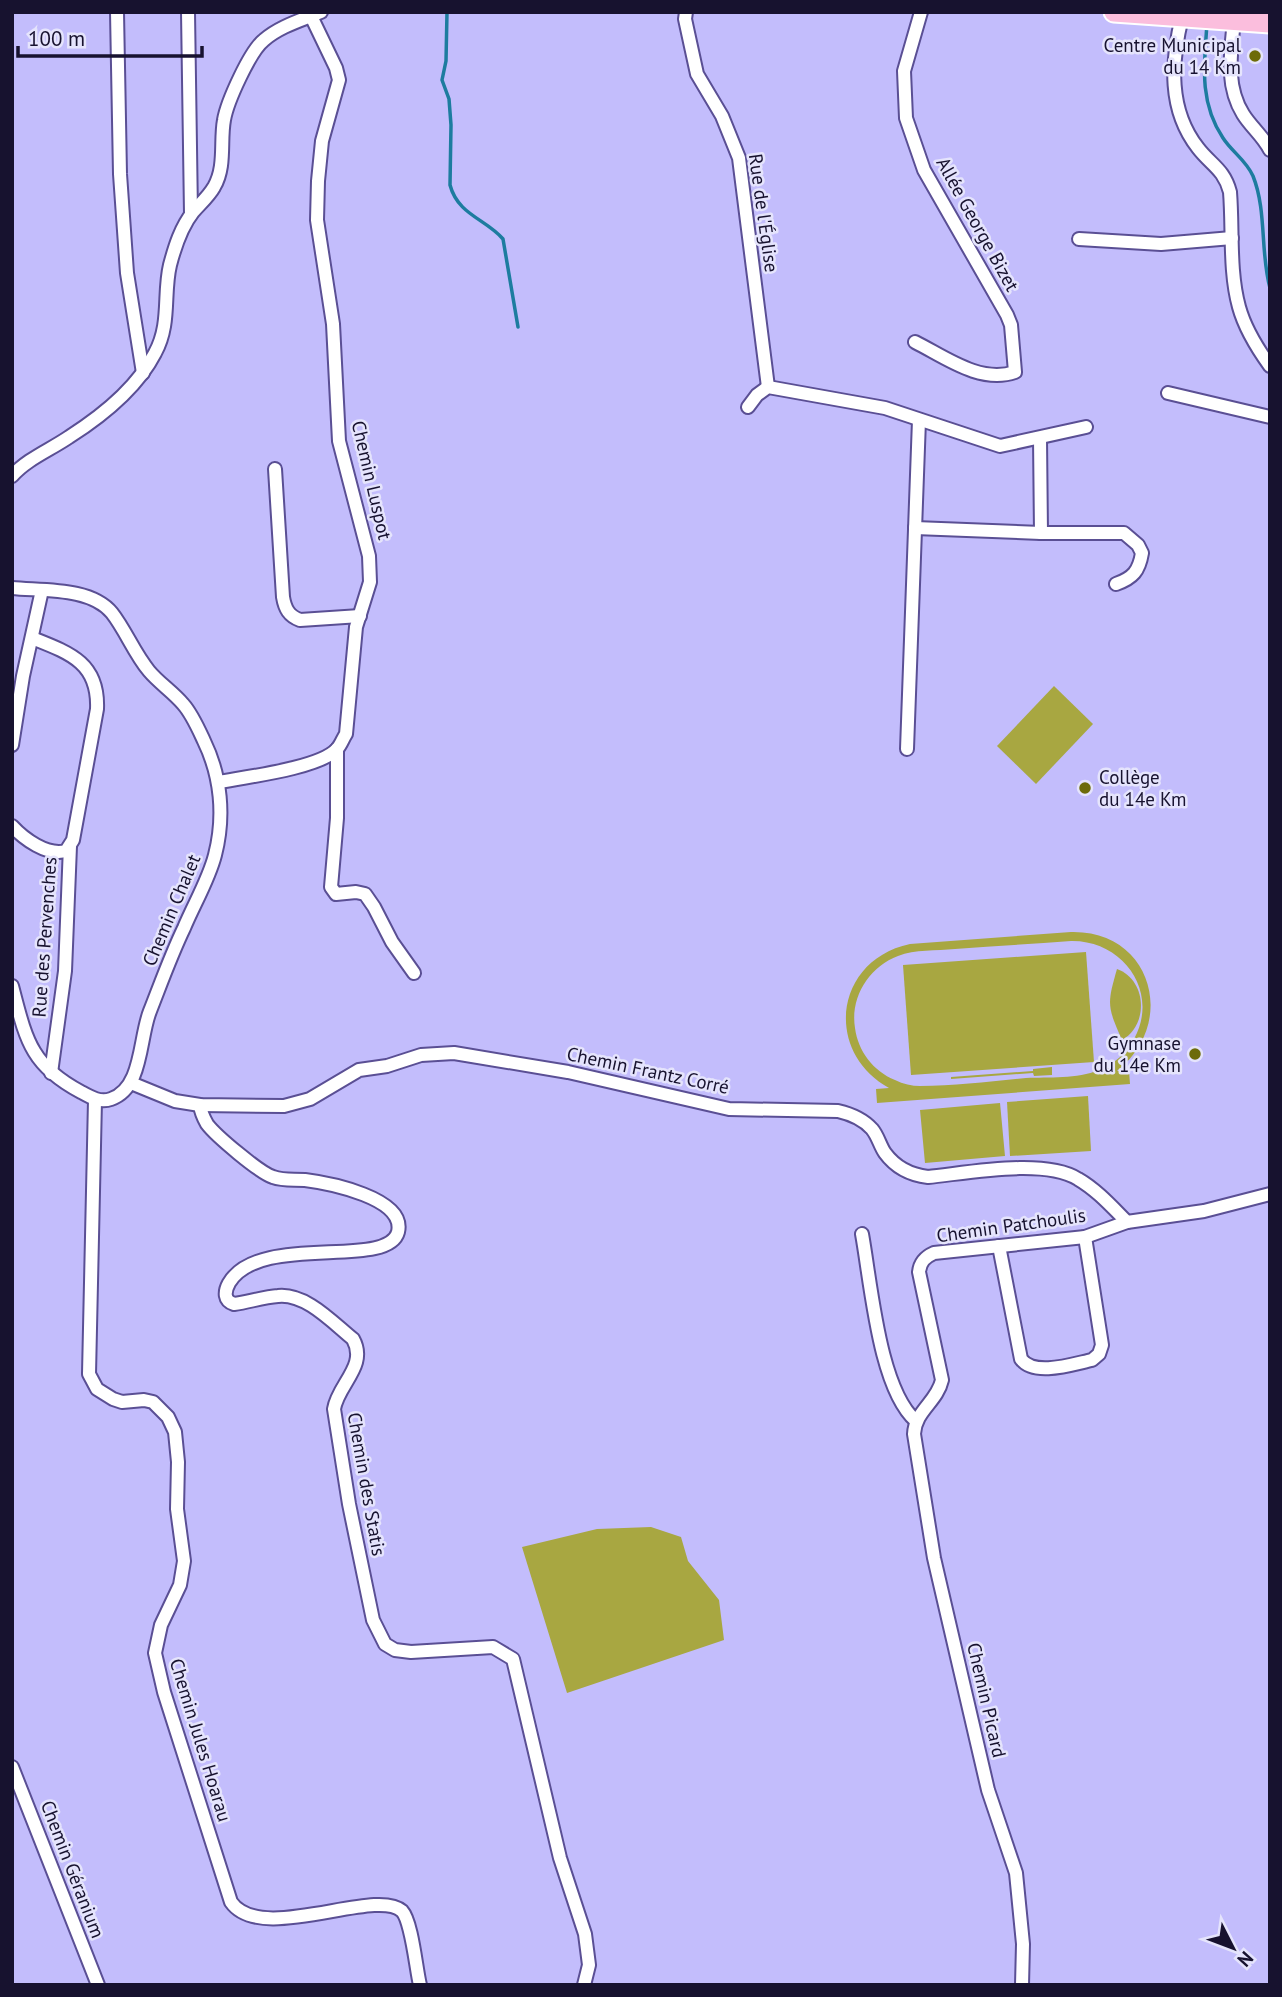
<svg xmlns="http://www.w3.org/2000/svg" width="1282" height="1997" font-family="'PT Sans',sans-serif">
	<rect width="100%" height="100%" fill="#c3bdfc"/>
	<g fill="#a8a741" fill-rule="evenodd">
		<path d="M 1054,686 L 1093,724 L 1036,784 L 997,746 Z"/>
		<path d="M 1071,932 C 1152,930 1178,1023 1117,1071 L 1129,1071 L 1130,1084 L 877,1103 L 876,1089 L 889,1088 C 823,1051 835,960 910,944 ZM 1071,941 C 1123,940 1160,992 1134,1039 C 1127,1053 1114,1064 1099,1070 C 1077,1079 1049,1077 1026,1078 C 991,1081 955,1086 920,1086 C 912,1086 903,1084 895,1080 C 873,1071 858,1051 855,1028 C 850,997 869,967 898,956 C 915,949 936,951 955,949 C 994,946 1033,944 1071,941 Z"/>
		<path d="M 1086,952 L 1094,1062 L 911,1075 L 903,965 Z"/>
		<path d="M 1117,969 C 1147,980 1149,1025 1122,1040 C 1107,1006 1107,1004 1117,969 Z"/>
		<path d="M 1052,1067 L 1052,1075 L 1034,1076 L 1033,1073 L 951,1079 L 951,1077 L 1033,1071 L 1033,1069 Z"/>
		<path d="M 1088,1096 L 1091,1151 L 1010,1156 L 1007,1102 Z"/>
		<path d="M 1000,1103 L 1005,1156 L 925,1163 L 920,1110 Z"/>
		<path d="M 651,1527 L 681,1537 L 688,1561 L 719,1600 L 724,1640 L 567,1693 L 522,1547 L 597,1529 Z"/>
	</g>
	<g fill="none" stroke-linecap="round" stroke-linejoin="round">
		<g stroke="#1d7c9f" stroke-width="3.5">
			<path d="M 447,12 L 446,61 L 442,80 L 449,99 L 451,125 L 450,185 C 458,215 486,219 503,239 L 518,327"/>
			<path d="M 1207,24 C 1204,65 1199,102 1223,138 C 1232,152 1246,160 1253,176 C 1267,211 1260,252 1270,288"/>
		</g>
		<g stroke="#5a4f94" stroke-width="16">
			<g id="minor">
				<path d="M 117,12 L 120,174 L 127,273 L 143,373"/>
				<path d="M 188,12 L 191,214"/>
				<path d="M 686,12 L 685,19 L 697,74 L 722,116 L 739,158 L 768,387"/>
				<path d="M 1182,17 C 1171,62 1168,110 1198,148 C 1211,165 1224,169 1230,192 C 1233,229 1229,271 1239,307 C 1245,329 1257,348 1270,366"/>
				<path d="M 1234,20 C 1231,52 1225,85 1243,114 C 1251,127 1263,136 1270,150"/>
				<path d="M 1079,239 L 1161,244 L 1232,238"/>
				<path d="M 915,342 C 945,357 980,384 1015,372 L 1011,325 L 1007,315 L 924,170 L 906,118 L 904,71 L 921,12"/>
				<path d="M 1168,393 L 1270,417"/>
				<path d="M 748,407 L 757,395 L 768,387 L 885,408 L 1000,446 L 1086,427"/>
				<path d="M 1040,438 L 1041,533 L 1124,533 L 1138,545 L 1142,553 C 1139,571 1133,578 1116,584"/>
				<path d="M 275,469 L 283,597 C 285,609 289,616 300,620 L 360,616"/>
				<path d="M 12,476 C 27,459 50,450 69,437 C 102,416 137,388 155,353 C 171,324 163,294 170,265 C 175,246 181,227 193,212 C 200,204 209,196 214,187 C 226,167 220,141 224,120 C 227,102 250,51 264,40 C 280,26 302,20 321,12"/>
				<path d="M 915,528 L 1041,533"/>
				<path d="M 12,588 C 43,591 91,587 112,613 C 126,631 134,653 149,671 C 159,683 173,692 183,704 C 192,714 198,728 204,741 C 221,776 225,816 215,855 C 209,879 194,904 184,928 C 171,955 161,983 150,1011 C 139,1038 143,1088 111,1099 C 100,1103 90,1097 81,1092 C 30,1065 26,1039 12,986"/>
				<path d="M 12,745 L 23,676 L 42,590"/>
				<path d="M 337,749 L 337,818 L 331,887 L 336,894 L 356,892 L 365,894 L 374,907 L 392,942 L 414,973"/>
				<path d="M 907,749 L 919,420"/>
				<path d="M 219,782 C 246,777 320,768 337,749 C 341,745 343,738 346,734 L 356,627 L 370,582 L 369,556 L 339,441 L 333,324 L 317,220 L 318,181 L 322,141 L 339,80 L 336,68 L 311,16"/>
				<path d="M 12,826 C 24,839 47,856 66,851 L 73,840 L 97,709 C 99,663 70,653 32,638"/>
				<path d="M 51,1073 L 65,971 L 70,846"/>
				<path d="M 131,1083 L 175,1101 L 200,1105 L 284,1106 L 310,1099 L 359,1070 L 387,1066 L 421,1055 L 454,1053 L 568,1072 L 729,1109 L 838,1111 C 851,1114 863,1119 872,1129 C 878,1136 880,1146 885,1153 C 896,1168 911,1175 928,1177 C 968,1173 1044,1158 1078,1179 C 1097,1190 1112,1207 1127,1222"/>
				<path d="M 95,1100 L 89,1374 L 97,1389 L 113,1399 L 122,1402 L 144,1400 L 153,1402 L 168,1417 L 175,1432 L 178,1462 L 177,1509 L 184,1561 L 180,1585 L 161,1625 L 155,1653 L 164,1692 L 231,1902 C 261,1945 376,1887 402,1911 C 412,1922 416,1969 420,1985"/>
				<path d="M 200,1105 C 201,1113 203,1117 207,1124 C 216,1136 260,1173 273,1177 C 284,1181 294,1179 305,1180 C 329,1183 406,1198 398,1232 C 388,1270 259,1232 229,1283 C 224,1292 224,1301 234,1304 C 249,1302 263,1297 278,1296 C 306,1293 333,1323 353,1339 C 368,1366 338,1384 334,1409 L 349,1504 L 373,1620 L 385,1644 L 395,1650 L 411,1652 L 493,1647 L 513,1659 L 560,1858 L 585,1934 L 589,1965 L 584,1985"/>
				<path d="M 862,1234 C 871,1283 879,1389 916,1421"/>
				<path d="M 999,1246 L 1021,1359 C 1034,1377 1073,1364 1092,1360 L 1099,1354 L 1102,1345 L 1085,1237"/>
				<path d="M 12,1767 L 98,1985"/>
				<path d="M 1022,1985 L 1023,1944 L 1016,1873 L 988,1790 L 934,1558 L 914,1434 C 915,1411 937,1402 942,1380 L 919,1272 C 920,1262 925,1257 934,1253 L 1085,1237 L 1127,1222 L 1204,1211 L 1270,1194"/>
			</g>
		</g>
		<g stroke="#fff" stroke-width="23">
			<path id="primary" d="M 1114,12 L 1270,23"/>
		</g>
		<use href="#minor" stroke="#fff" stroke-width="12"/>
		<use href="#primary" stroke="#fbbedd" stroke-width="19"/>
	</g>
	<g fill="#6d6b09" stroke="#e5e4fc" stroke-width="2.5">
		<circle cx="1255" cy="56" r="7"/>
		<circle cx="1085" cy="788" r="7"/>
		<circle cx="1195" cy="1054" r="7"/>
	</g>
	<g text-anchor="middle" stroke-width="5" stroke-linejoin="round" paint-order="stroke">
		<g font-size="19" fill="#17122f" stroke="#e5e4fc" text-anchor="end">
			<text x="1241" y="52">Centre Municipal<tspan x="1241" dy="22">du 14 Km</tspan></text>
			<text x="1099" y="784" text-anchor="start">Collège<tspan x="1099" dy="22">du 14e Km</tspan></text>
			<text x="1181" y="1050">Gymnase<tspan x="1181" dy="22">du 14e Km</tspan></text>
		</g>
		<g font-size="19" fill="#17122f" stroke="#e5e4fc">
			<text transform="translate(764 213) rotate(82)" y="7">Rue de l'Église</text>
			<text transform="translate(978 224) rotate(61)" y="7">Allée George Bizet</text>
			<text transform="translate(372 480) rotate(77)" y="7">Chemin Luspot</text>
			<text transform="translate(171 910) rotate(-67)" y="7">Chemin Chalet</text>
			<text transform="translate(44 937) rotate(-86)" y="7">Rue des Pervenches</text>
			<text transform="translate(648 1070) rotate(12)" y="7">Chemin Frantz Corré</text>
			<text transform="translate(1011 1225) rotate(-8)" y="7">Chemin Patchoulis</text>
			<text transform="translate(367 1484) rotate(80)" y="7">Chemin des Statis</text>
			<text transform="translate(987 1700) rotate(77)" y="7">Chemin Picard</text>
			<text transform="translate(201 1740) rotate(73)" y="7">Chemin Jules Hoarau</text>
			<text transform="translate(73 1869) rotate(69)" y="7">Chemin Géranium</text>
		</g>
	</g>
	<rect width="1282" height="1997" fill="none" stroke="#17122f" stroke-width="28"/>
	<g transform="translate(1233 1948) rotate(132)" stroke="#e5e4fc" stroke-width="5" paint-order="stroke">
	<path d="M0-5L12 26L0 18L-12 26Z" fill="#17122f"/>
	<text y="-10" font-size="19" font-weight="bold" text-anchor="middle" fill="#17122f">N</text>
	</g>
	<path d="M18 46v10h184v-10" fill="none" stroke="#17122f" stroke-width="3.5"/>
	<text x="28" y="46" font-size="21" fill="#17122f" stroke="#e5e4fc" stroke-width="5" paint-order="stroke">100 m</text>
</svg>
